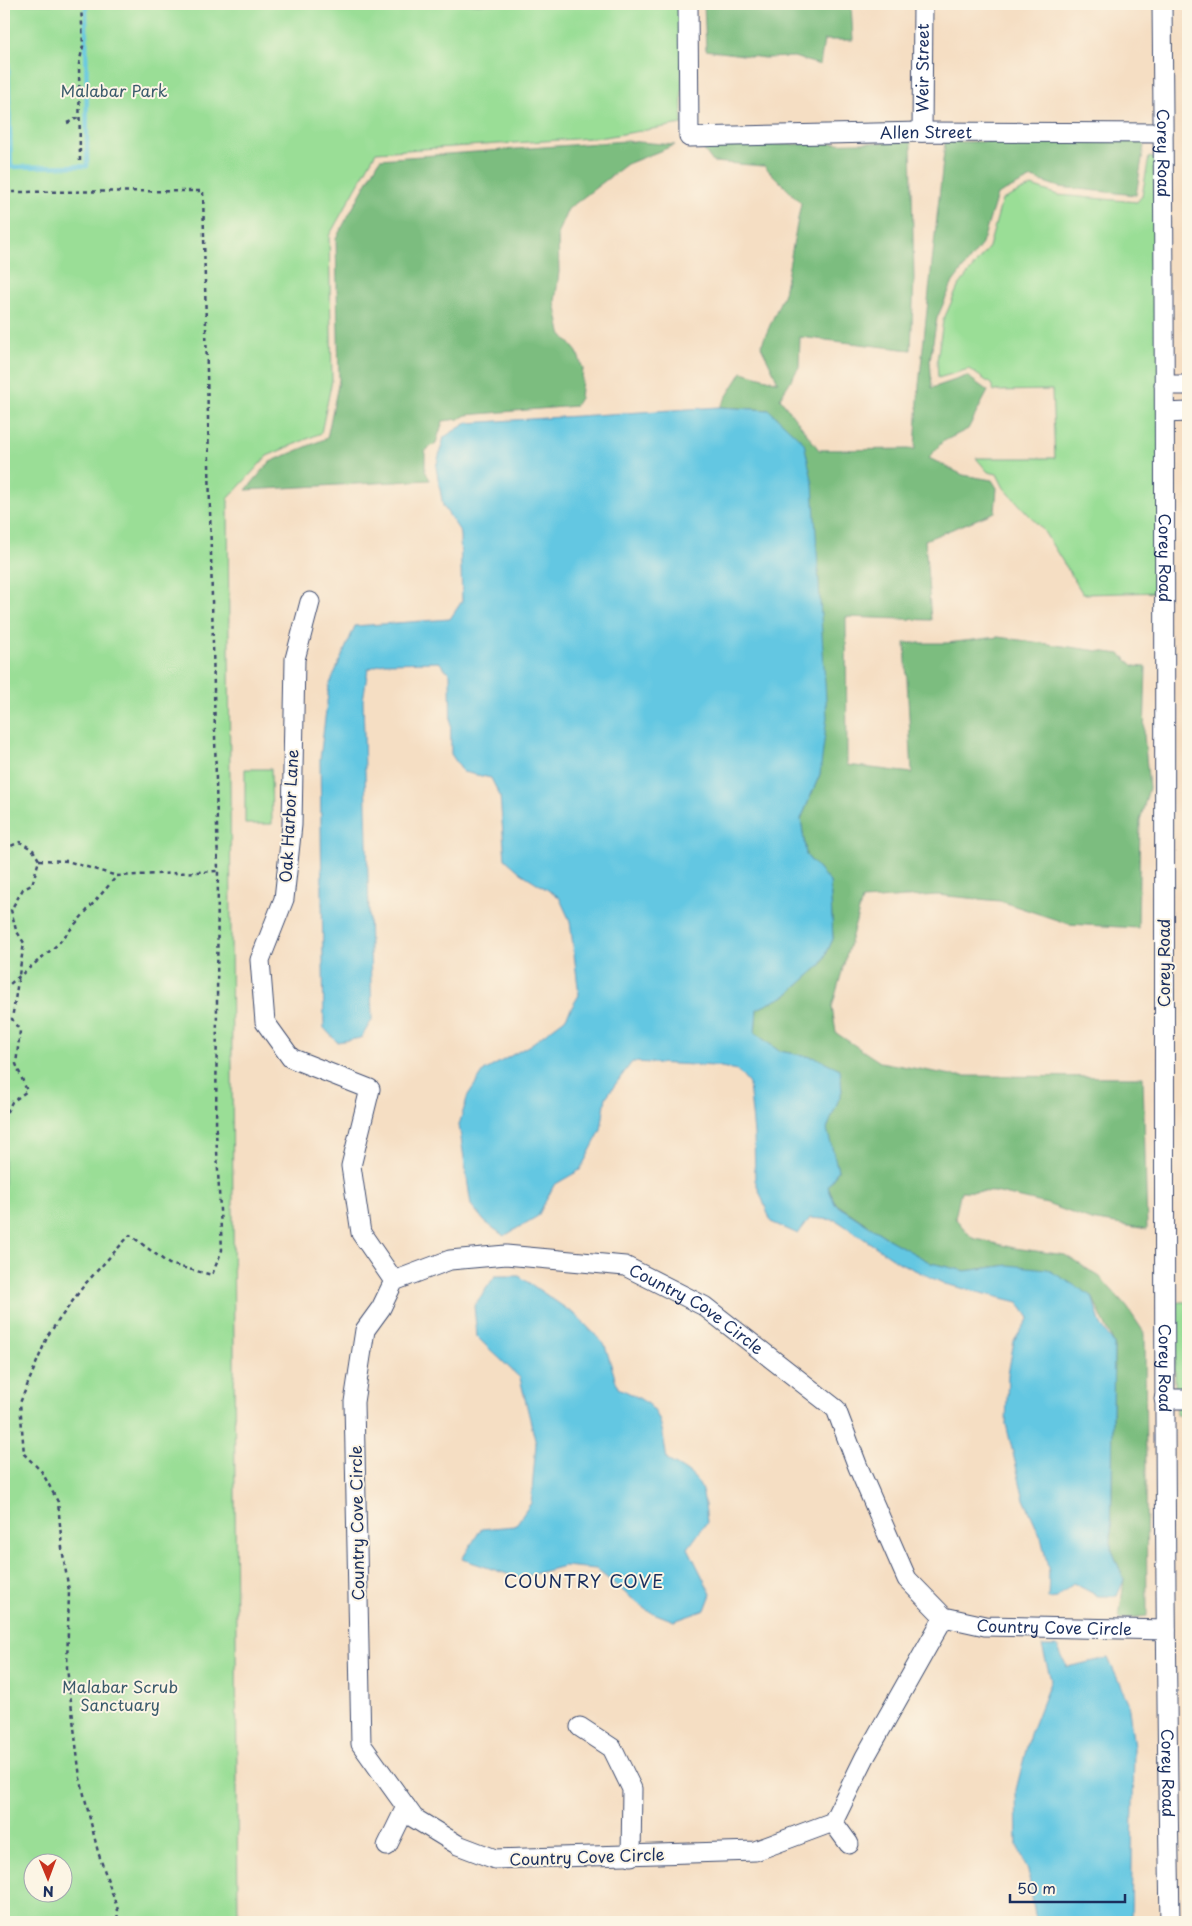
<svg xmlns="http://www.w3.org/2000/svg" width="1192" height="1926" font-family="'Playpen Sans',sans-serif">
	<rect width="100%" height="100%" fill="#fcf5e5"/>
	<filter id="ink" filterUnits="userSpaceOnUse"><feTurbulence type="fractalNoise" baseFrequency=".02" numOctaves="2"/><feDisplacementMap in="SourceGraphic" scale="10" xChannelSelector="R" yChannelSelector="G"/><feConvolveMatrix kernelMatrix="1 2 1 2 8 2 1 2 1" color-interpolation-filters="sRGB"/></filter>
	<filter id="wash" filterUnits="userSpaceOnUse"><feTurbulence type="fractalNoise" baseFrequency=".0096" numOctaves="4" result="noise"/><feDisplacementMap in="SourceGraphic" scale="20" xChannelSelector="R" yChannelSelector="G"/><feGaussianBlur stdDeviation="1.12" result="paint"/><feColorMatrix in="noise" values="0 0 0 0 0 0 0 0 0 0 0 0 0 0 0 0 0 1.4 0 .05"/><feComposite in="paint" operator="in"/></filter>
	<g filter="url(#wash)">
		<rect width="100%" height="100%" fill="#f5dec3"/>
		<g fill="#9ade96" stroke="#5a867a" fill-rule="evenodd">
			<path d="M 4,4 L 681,4 L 682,124 L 605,137 L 376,152 L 329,236 L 332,380 L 321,433 L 267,456 L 228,499 L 238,1922 L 4,1922 ZM 32,1864 L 62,1864 L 62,1894 L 32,1894 Z"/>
			<path d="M 1149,157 L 1162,160 L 1164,592 L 1083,594 L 1043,530 L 1004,488 L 997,474 L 988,472 L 976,458 L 1055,458 L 1052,390 L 994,391 L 991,384 L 969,369 L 938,378 L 937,360 L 943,321 L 958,287 L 989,247 L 1002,200 L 1032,186 L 1058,195 L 1137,202 L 1142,196 Z"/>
			<path d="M 245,769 L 271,769 L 272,824 L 245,824 Z"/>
			<path d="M 1173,1302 L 1188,1302 L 1188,1415 L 1176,1415 Z"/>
		</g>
		<g fill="#7bbd7f" stroke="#4b766e">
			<path d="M 704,4 L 851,4 L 853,40 L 824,40 L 820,65 L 794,57 L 764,58 L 706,50 Z"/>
			<path d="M 1145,140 L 1136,195 L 1059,187 L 1032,178 L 997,195 L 982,244 L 953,282 L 937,318 L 930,360 L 932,388 L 967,376 L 988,391 L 968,429 L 942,442 L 929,458 L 963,475 L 992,480 L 997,488 L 995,512 L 925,540 L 931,620 L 846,617 L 847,765 L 912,773 L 905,643 L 947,643 L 998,637 L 1120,654 L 1134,666 L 1146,667 L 1144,735 L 1149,788 L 1140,821 L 1138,928 L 1069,924 L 1000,901 L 937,895 L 862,900 L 832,1007 L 836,1033 L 880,1062 L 957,1076 L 1143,1077 L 1147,1229 L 1091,1220 L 1047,1204 L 995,1192 L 961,1191 L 955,1218 L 972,1238 L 1014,1248 L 1065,1255 L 1100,1277 L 1127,1307 L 1145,1334 L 1147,1616 L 1119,1619 L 1124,1580 L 1111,1548 L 1114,1344 L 1092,1296 L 1008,1265 L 965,1271 L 931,1263 L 890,1240 L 835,1203 L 828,1187 L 838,1170 L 826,1129 L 842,1091 L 817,1058 L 779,1051 L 755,1033 L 757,1009 L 787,995 L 821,965 L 833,939 L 830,882 L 806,855 L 801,819 L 820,774 L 769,410 L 720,407 L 742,372 L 778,382 L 761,346 L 784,293 L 801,203 L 764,166 L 713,162 L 701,146 L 911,142 L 914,279 L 911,350 L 800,337 L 799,367 L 780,398 L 819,450 L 915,449 L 919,385 L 945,142 Z"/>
			<path d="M 626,141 L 675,145 L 627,164 L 568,209 L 558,232 L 559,272 L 555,302 L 561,333 L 577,352 L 583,369 L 580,398 L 575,406 L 466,415 L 459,419 L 443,421 L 436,443 L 425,451 L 425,471 L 430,480 L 246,490 L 270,462 L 327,438 L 339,380 L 336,238 L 380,159 Z"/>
		</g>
		<g fill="#64c7e2" stroke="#407ba0">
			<path d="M 720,407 L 769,410 L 804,443 L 813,484 L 827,717 L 820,774 L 801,819 L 806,855 L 830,882 L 833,939 L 821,965 L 787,995 L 757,1009 L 755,1033 L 779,1051 L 817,1058 L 840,1069 L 842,1091 L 827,1129 L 838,1170 L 828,1187 L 835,1204 L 890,1240 L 931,1263 L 965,1271 L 1008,1265 L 1047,1269 L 1092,1296 L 1101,1325 L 1114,1344 L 1111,1548 L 1124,1580 L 1117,1596 L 1098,1596 L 1073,1583 L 1057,1598 L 1048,1599 L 1049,1572 L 1041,1537 L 1024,1499 L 1006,1424 L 1008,1374 L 1014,1341 L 1029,1318 L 1018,1302 L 945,1284 L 900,1263 L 836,1220 L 810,1218 L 798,1234 L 771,1222 L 755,1180 L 754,1134 L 749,1084 L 737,1070 L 716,1066 L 632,1062 L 606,1097 L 601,1130 L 580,1170 L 554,1185 L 538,1216 L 504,1236 L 485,1222 L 471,1205 L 459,1125 L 468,1095 L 484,1071 L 530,1045 L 565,1019 L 579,995 L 570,921 L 559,897 L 521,873 L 505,859 L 500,796 L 491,778 L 463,772 L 451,754 L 450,674 L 439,662 L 384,663 L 368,669 L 363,700 L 372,1020 L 361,1038 L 337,1042 L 324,1028 L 320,759 L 329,686 L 355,626 L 450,619 L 462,601 L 460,536 L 459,530 L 443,506 L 436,467 L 444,437 L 467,423 Z"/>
			<path d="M 495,1276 L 519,1276 L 577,1316 L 605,1345 L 618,1388 C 663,1407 660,1416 667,1460 C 702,1478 703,1484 707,1522 L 688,1548 L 711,1594 L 705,1610 L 674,1621 L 646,1610 L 596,1569 L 564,1566 L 519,1578 L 462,1559 L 481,1529 L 515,1526 L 531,1503 L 536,1444 L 520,1378 L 477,1337 L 474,1306 Z"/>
			<path d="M 1042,1646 L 1057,1646 L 1067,1667 L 1108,1658 L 1128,1702 L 1134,1747 L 1131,1922 L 1036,1922 L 1028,1871 L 1017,1845 L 1016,1790 L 1030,1734 L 1051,1680 Z"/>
		</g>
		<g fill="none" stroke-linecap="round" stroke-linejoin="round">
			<path stroke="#64c7e2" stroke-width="4.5" d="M 6,4 L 11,167 L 87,166 L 86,4"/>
		</g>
	</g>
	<g filter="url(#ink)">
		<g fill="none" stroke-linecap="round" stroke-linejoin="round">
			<g stroke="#3c496d" stroke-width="21">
				<g id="minor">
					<path id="s1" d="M 688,4 L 689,137 L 922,132 L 1163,133"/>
					<path id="s2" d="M 1162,4 C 1169,643 1159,1283 1170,1922"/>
					<path id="s3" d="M 922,132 L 923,4"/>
					<path d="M 1164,385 L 1188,385"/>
					<path d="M 1165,413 L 1188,412"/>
					<path d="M 310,602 L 295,659 L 292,825 L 284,899 L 260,960 L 265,1022 L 291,1058 L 370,1089 L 351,1166 L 361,1233 L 394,1281"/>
					<path d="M 1164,1399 L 1188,1399"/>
					<path id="s4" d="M 944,1617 L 865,1757 L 833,1822 L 755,1851 L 495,1859 L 458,1845 L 414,1818 L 361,1744 L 354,1402 L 365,1330 L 381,1308 L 394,1281 L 450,1260 L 506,1255 L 625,1266 L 704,1306 L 836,1409 L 858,1467 L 907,1579 L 944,1617 L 985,1626 L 1166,1630"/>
					<path d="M 580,1727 L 612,1748 L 632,1789 L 631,1856"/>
					<path d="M 833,1822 L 849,1844"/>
					<path d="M 387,1846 L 406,1807"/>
				</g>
			</g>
			<g stroke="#3c496d" stroke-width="2.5" stroke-dasharray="4 4" stroke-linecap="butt">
				<path d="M 67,123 L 80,117"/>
				<path d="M 80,161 L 79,64 L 83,46 L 81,4"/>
				<path d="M 4,192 L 203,191 L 218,871 L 216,1131 L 222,1250 L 212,1275 L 169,1264 L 130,1235 L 85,1284 L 48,1335 L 20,1403 L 24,1454 L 42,1472 L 58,1502 L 62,1548 L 69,1591 L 67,1668 L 80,1778 L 98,1852 L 118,1910 L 117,1922"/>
				<path d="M 4,849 L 20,842 L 33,850 L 39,860 L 32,885 L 23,889 L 11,910 L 16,930 L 24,943 L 12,1019 L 20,1031 L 16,1064 L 27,1091 L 12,1102 L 4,1117"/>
				<path d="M 39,860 L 67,861 L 117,876"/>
				<path d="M 4,989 L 57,945 L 117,876 L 218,871"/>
				<path d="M 4,1490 L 4,1510"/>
			</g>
			<use href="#minor" stroke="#fff" stroke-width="19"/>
		</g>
	</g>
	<g text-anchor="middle" stroke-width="4" stroke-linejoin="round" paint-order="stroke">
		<g font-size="16" fill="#1b2f5e" stroke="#fcf5e5">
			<text dy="6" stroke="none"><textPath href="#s3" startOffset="64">Weir Street</textPath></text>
			<text dy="6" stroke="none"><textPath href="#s1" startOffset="370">Allen Street</textPath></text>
			<text dy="6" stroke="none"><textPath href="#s2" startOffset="149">Corey Road</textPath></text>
			<text dy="6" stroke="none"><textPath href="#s2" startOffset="554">Corey Road</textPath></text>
			<text transform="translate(289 816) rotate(-87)" y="6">Oak Harbor Lane</text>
			<text transform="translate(1164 963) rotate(-90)" y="6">Corey Road</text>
			<text dy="6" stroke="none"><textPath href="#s4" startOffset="1550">Country Cove Circle</textPath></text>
			<text dy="6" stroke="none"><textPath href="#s2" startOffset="1364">Corey Road</textPath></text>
			<text transform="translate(357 1523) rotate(-91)" y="6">Country Cove Circle</text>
			<text dy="6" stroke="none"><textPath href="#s4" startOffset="2071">Country Cove Circle</textPath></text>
			<text dy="6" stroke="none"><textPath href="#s2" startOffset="1769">Corey Road</textPath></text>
			<text transform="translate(587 1857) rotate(-2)" y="6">Country Cove Circle</text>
		</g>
		<g font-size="16" fill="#3b5b6c" stroke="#fcf5e5">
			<text x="114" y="97">Malabar Park</text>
			<text x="120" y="1693">Malabar Scrub<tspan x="120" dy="18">Sanctuary</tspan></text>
		</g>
		<g font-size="18" letter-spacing="1" fill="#1b2f5e" stroke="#fcf5e5">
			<text x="584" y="1588">COUNTRY COVE</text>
		</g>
	</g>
	<rect width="1192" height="1926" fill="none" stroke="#fcf5e5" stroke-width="20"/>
	<g transform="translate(48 1878) rotate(179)"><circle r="24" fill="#fcf5e5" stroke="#a2a6af"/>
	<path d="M0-4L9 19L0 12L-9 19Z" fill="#c8321e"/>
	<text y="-8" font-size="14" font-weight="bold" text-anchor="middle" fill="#1b2f5e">N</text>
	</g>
	<path d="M1010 1894v8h115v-8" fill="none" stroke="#1b2f5e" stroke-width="2.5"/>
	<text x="1017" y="1894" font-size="15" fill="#1b2f5e" stroke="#fcf5e5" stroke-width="4" paint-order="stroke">50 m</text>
</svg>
